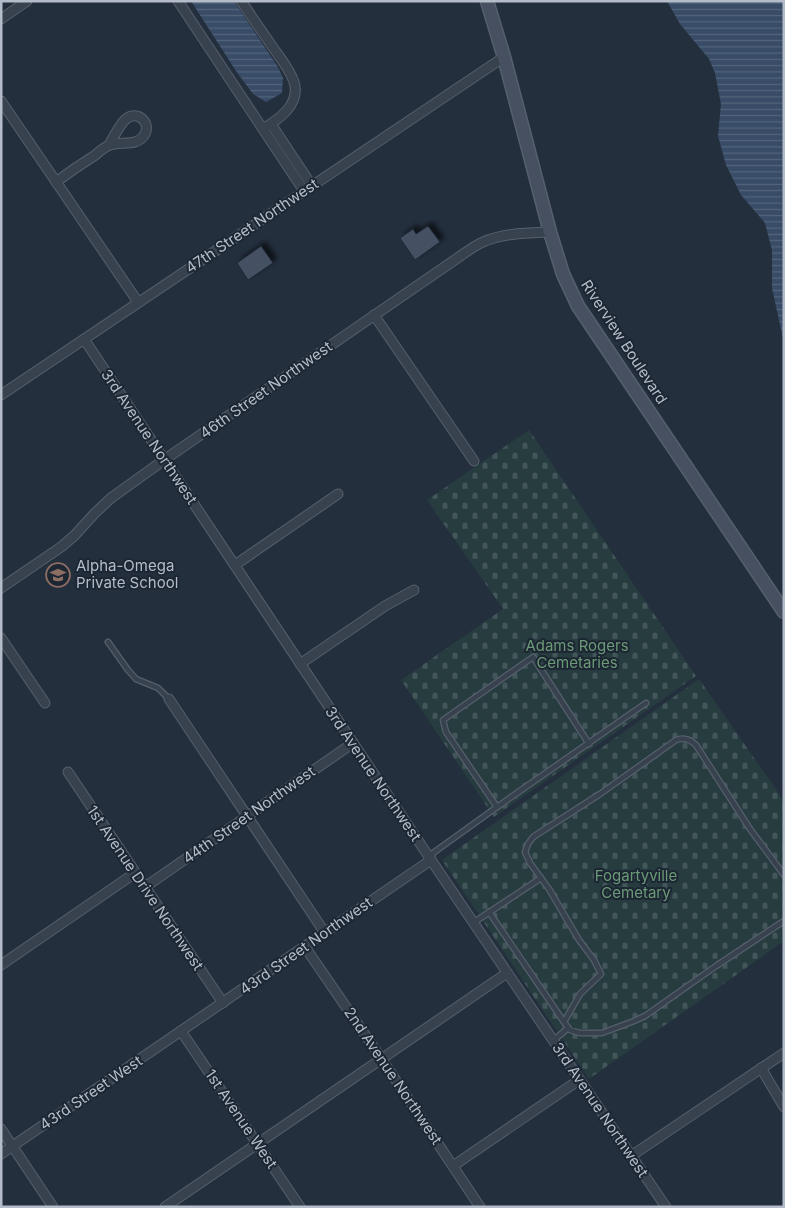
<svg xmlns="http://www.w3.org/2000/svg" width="785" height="1208" font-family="Inter,sans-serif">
	<defs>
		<pattern id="cemetery-stones" width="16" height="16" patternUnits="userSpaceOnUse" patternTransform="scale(1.25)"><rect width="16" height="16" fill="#263c3f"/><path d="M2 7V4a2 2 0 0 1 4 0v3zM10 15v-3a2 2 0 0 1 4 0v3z" fill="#435659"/></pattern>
		<pattern id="water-rules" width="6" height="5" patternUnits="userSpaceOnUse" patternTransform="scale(1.25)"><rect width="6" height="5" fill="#394c67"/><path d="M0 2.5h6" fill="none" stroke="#53647b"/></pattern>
		<filter id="shadow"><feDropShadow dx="4.5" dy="-4.5" stdDeviation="2.5" flood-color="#0009"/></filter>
	</defs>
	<rect width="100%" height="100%" fill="#242f3e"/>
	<g fill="url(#cemetery-stones)">
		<path d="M 529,430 L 696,676 L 494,817 L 401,680 L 503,609 L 427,500 Z"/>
		<path d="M 699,679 L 784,801 L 784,941 L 589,1079 L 442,860 Z"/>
	</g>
	<g fill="url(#water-rules)">
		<path d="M 191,1 L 234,1 L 278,67 L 283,78 L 282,93 L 266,102 L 253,94 L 236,71 Z"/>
		<path d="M 667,1 L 784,1 L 784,343 L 772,288 L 772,250 L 765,223 L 741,195 L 726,165 L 718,136 L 721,104 L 715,73 L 709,59 L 680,24 Z"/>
	</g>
	<g fill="#455162" stroke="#1f2835" filter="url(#shadow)">
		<path d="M 428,226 L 440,242 L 415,260 L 400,238 L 413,229 L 416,234 Z"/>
		<path d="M 261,246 L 273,263 L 248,280 L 237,263 Z"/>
	</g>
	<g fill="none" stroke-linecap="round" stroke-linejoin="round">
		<g stroke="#565f6c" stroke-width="7">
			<g id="lane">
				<path d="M 108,642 L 128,670 L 136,679 L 158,688 L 169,699"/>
				<path d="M 497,807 L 446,732 L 443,720 L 533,657 L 589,744"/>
				<path d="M 431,858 L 433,853 L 497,807 L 646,703"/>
				<path d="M 784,875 L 750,829 L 696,745 C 690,739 684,737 676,740 L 600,794 L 533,837 L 528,844 L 525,852 L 530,863 L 549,889 L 579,940 L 594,960 L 601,974 L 580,994 L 564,1022 L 570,1030 L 580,1033 L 602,1033 L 634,1021 L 645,1016 L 716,966 L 784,921"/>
				<path d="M 489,912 L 564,1022"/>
				<path d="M 473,923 L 541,878"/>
				<path d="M 553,1041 L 568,1028"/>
			</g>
		</g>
		<g stroke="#565f6c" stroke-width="11">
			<g id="street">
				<path d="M 178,1 L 304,191"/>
				<path d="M 241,1 C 252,17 263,33 274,49 C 281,59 290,70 294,82 C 301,104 279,119 263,129"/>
				<path d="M 1,19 L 27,1"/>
				<path d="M 1,101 L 138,302"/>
				<path d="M 271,124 L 312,186"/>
				<path d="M 56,182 C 68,173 81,164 94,156 C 99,152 104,147 110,145 C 121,141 138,147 145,134 C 151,122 137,110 126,119 C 119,125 114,137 109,145"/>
				<path d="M 374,315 L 474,461"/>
				<path d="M 84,339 L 431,860 L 666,1207"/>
				<path d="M 1,395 L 504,57"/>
				<path d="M 235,565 L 338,494"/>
				<path d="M 1,588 L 61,547 L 74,536 L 95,513 L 111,498 L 164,460 L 459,257 C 466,252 474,246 483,242 C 503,233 528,233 550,232"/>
				<path d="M 1,638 L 45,703"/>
				<path d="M 300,664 L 385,606 L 414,590"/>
				<path d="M 169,699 L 325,933"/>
				<path d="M 68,772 L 223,1003"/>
				<path d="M 145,887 L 353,743"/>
				<path d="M 305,947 L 381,1058 L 480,1207"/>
				<path d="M 1,965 L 135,873"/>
				<path d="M 181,1031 L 300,1207"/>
				<path d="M 761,1068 L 784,1107"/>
				<path d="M 1,1129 L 53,1207"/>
				<path d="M 1,1154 L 431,860"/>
				<path d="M 631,1156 L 784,1053"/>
				<path d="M 453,1166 L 579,1080"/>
				<path d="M 165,1207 L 507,973"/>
			</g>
		</g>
		<g stroke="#565f6c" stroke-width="15">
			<path id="secondary" d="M 487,1 L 504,57 L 550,232 L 563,274 L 578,306 L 784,612"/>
		</g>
		<use href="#lane" stroke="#38414e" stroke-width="4.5"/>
		<use href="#street" stroke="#38414e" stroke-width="9"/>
		<use href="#secondary" stroke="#465061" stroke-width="12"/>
	</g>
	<defs>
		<g id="school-ring" transform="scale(1.25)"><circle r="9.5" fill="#1d2633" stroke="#8d6e63" stroke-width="1.5"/><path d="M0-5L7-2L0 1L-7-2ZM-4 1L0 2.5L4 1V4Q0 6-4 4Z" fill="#8d6e63"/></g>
	</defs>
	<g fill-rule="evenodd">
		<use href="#school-ring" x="58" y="575"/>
	</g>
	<g text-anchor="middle" stroke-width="4" stroke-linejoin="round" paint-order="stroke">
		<g font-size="15" fill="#b4bcc9" stroke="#1d2633">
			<text transform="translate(252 226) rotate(-34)" y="5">47th Street Northwest</text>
			<text transform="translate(624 342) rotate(57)" y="5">Riverview Boulevard</text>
			<text transform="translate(266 390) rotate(-35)" y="5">46th Street Northwest</text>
			<text transform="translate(149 437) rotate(56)" y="5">3rd Avenue Northwest</text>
			<text transform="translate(373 774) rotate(56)" y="5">3rd Avenue Northwest</text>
			<text transform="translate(249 815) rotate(-35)" y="5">44th Street Northwest</text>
			<text transform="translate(145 888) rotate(56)" y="5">1st Avenue Drive Northwest</text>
			<text transform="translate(306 946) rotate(-35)" y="5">43rd Street Northwest</text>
			<text transform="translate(393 1076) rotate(56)" y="5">2nd Avenue Northwest</text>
			<text transform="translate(91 1093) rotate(-34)" y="5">43rd Street West</text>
			<text transform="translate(600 1110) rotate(56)" y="5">3rd Avenue Northwest</text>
			<text transform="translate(241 1119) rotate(56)" y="5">1st Avenue West</text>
		</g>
		<g font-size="15" fill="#b4bcc9" stroke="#1d2633" text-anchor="start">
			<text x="76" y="571">Alpha-Omega<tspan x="76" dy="17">Private School</tspan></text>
		</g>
		<g font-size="15" fill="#6b9a76" stroke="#1d2633">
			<text x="577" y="651">Adams Rogers<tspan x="577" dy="17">Cemetaries</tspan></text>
			<text x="636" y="881">Fogartyville<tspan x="636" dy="17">Cemetary</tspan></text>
		</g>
	</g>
	<rect width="785" height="1208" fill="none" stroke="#b4bcc9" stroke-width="5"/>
</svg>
